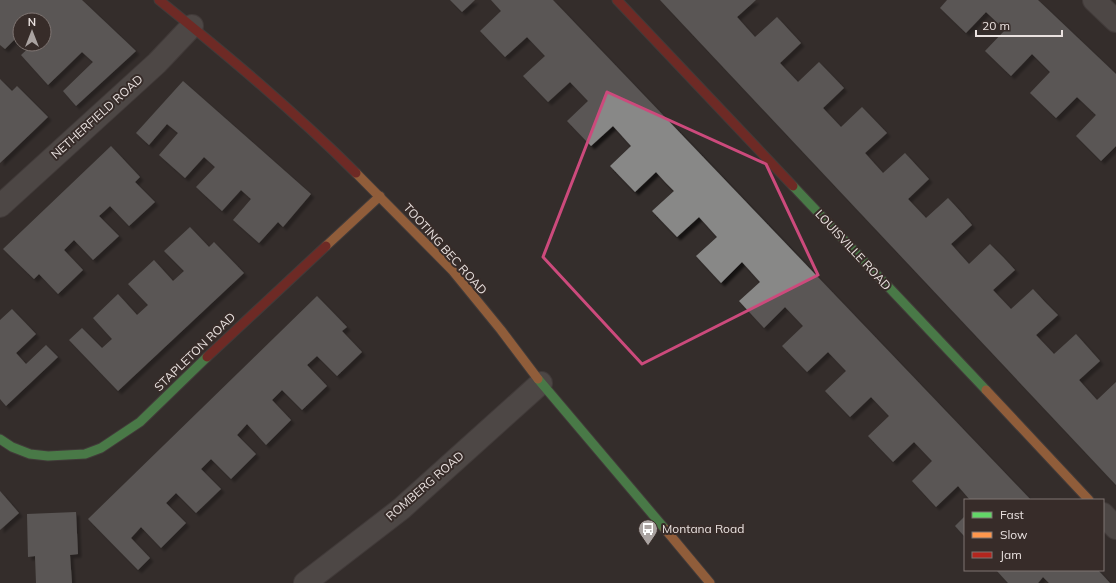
<svg xmlns="http://www.w3.org/2000/svg" width="1116" height="583" font-family="Mulish,sans-serif">
	<defs>
		<filter id="shadow"><feDropShadow dx="3.5" dy="3.5" stdDeviation="1" flood-color="#0009"/></filter>
	</defs>
	<rect width="100%" height="100%" fill="#342e2c"/>
	<g fill="#888887" filter="url(#shadow)">
		<path d="M 0,0 L 82,0 L 136,51 L 76,106 L 63,91 L 93,62 L 82,52 L 48,85 L 21,55 L 33,44 L 44,44 L 44,34 L 49,29 L 44,23 L 44,20 L 41,20 L 37,17 L 34,20 L 20,20 L 20,34 L 5,49 L 0,45 Z"/>
		<path d="M 450,0 L 475,0 L 462,12 Z"/>
		<path d="M 491,0 L 553,0 L 1031,500 L 970,500 L 958,486 L 936,507 L 912,481 L 932,461 L 914,442 L 893,462 L 868,436 L 889,416 L 871,397 L 850,417 L 825,391 L 846,371 L 828,352 L 807,372 L 782,346 L 803,326 L 785,307 L 764,328 L 739,301 L 760,282 L 742,262 L 721,283 L 696,256 L 717,237 L 699,217 L 677,237 L 652,211 L 674,191 L 665,182 L 656,172 L 635,192 L 610,166 L 631,146 L 613,126 L 591,146 L 567,121 L 588,101 L 570,82 L 548,102 L 523,76 L 545,56 L 527,37 L 505,57 L 480,31 L 501,11 Z"/>
		<path d="M 660,0 L 756,0 L 737,17 L 755,37 L 777,17 L 801,43 L 780,63 L 798,82 L 819,62 L 844,88 L 823,108 L 841,127 L 862,107 L 887,133 L 865,153 L 883,173 L 905,153 L 929,179 L 908,199 L 926,218 L 948,198 L 960,211 L 972,225 L 951,244 L 969,264 L 990,244 L 1003,257 L 1015,270 L 993,290 L 1011,309 L 1033,289 L 1045,302 L 1058,315 L 1036,335 L 1054,354 L 1076,334 L 1100,361 L 1079,380 L 1097,400 L 1116,382 L 1116,485 Z"/>
		<path d="M 947,0 L 1038,0 L 1116,74 L 1116,146 L 1101,161 L 1076,136 L 1096,115 L 1077,97 L 1056,118 L 1030,93 L 1050,72 L 1032,54 L 1011,76 L 985,51 L 1005,30 L 986,12 L 966,33 L 940,8 Z"/>
		<path d="M 0,79 L 12,91 L 17,86 L 48,117 L 0,163 Z"/>
		<path d="M 183,81 L 311,194 L 283,227 L 278,222 L 259,243 L 233,220 L 251,199 L 241,190 L 222,211 L 196,187 L 215,167 L 204,157 L 185,178 L 159,155 L 178,133 L 167,124 L 149,145 L 136,133 Z"/>
		<path d="M 111,146 L 140,177 L 135,182 L 155,202 L 129,226 L 110,206 L 99,216 L 119,236 L 93,260 L 74,240 L 64,250 L 83,270 L 58,294 L 39,274 L 34,279 L 3,249 Z"/>
		<path d="M 190,227 L 209,247 L 214,242 L 244,273 L 118,391 L 69,340 L 82,328 L 102,348 L 112,339 L 93,318 L 118,294 L 137,315 L 148,305 L 128,284 L 154,260 L 173,281 L 184,271 L 164,251 Z"/>
		<path d="M 317,296 L 347,327 L 342,331 L 362,352 L 337,376 L 317,356 L 307,365 L 327,386 L 302,410 L 282,390 L 272,400 L 291,420 L 266,445 L 247,424 L 237,435 L 256,454 L 231,479 L 211,459 L 201,469 L 221,489 L 196,513 L 176,493 L 166,503 L 186,523 L 161,548 L 141,527 L 131,538 L 150,558 L 138,570 L 88,519 Z"/>
		<path d="M 12,309 L 36,334 L 16,353 L 26,364 L 46,345 L 58,357 L 6,406 L 0,399 L 0,320 Z"/>
		<path d="M 0,491 L 19,513 L 0,530 Z"/>
		<path d="M 76,512 L 78,554 L 70,555 L 72,583 L 36,583 L 35,556 L 28,557 L 27,514 Z"/>
		<path d="M 965,516 L 965,537 L 955,526 Z"/>
		<path d="M 999,570 L 1098,570 L 1110,583 L 1049,583 L 1043,577 L 1038,583 L 1008,583 L 997,571 Z"/>
	</g>
	<g fill="none" stroke-linecap="round" stroke-linejoin="round">
		<g stroke="#514b4a" stroke-width="24">
			<g id="street">
				<path d="M 1094,0 L 1116,21"/>
				<path d="M 0,206 L 157,63 L 192,26"/>
				<path d="M 1103,514 L 1116,528"/>
				<path d="M 305,583 L 401,509 L 541,383"/>
			</g>
		</g>
		<g stroke="#514b4a" stroke-width="11">
			<g id="fast">
				<path d="M 793,186 L 986,390"/>
				<path d="M 538,379 L 665,529"/>
				<path d="M 0,439 L 12,447 L 30,454 L 48,456 L 85,454 L 101,448 L 140,422 L 207,357"/>
			</g>
		</g>
		<g stroke="#514b4a" stroke-width="11">
			<g id="slow">
				<path d="M 356,173 L 452,270 L 501,330 L 538,379"/>
				<path d="M 326,246 L 380,196"/>
				<path d="M 986,390 L 1089,500"/>
				<path d="M 665,529 L 710,583"/>
			</g>
		</g>
		<g stroke="#514b4a" stroke-width="11">
			<g id="jam">
				<path d="M 159,0 C 227,55 294,111 356,173"/>
				<path d="M 617,0 L 793,186"/>
				<path d="M 207,357 L 326,246"/>
			</g>
		</g>
		<use href="#street" stroke="#6b6665" stroke-width="22"/>
		<use href="#fast" stroke="#63d668" stroke-width="9"/>
		<use href="#slow" stroke="#ff974d" stroke-width="9"/>
		<use href="#jam" stroke="#b3261e" stroke-width="9"/>
	</g>
	<path d="M0 0H1116V583H0ZM 607,92 L 766,164 L 818,275 L 642,364 L 543,257 Z" fill="#342e2c" fill-opacity=".55" fill-rule="evenodd"/>
	<path fill="none" stroke="#cc4a7c" stroke-width="3" stroke-linejoin="round" d="M 607,92 L 766,164 L 818,275 L 642,364 L 543,257 Z"/>
	<defs>
		<g id="bus-pin" transform="scale(1)"><path d="M0 17L-7.5 6A9.5 9.5 0 1 1 7.5 6Z" fill="#aaa3a1" stroke="#372c29"/><path d="M-5-6H5V4H4V6H2V4H-2V6H-4V4H-5ZM-3.5-4V0h7V-4ZM-3.5 1.2v1.5H-2V1.2ZM2 1.2v1.5H3.5V1.2Z" fill="#fff"/></g>
	</defs>
	<g fill-rule="evenodd">
		<use href="#bus-pin" x="648" y="529"/>
	</g>
	<g text-anchor="middle" stroke-width="4" stroke-linejoin="round" paint-order="stroke">
		<g font-size="12" fill="#eae2e0" stroke="#372c29">
			<text transform="translate(97 117) rotate(-42)" y="4">NETHERFIELD ROAD</text>
			<text transform="translate(445 249) rotate(48)" y="4">TOOTING BEC ROAD</text>
			<text transform="translate(853 250) rotate(47)" y="4">LOUISVILLE ROAD</text>
			<text transform="translate(195 352) rotate(-44)" y="4">STAPLETON ROAD</text>
			<text transform="translate(425 486) rotate(-41)" y="4">ROMBERG ROAD</text>
		</g>
		<g font-size="12" fill="#eae2e0" stroke="#372c29" text-anchor="start">
			<text x="662" y="533">Montana Road</text>
		</g>
	</g>
	<rect x="964" y="499" width="140" height="72" fill="#372c29" stroke="#7f7572"/>
	<rect x="972" y="512" width="20" height="6" fill="#63d668" stroke="#7f7572"/>
	<text x="1000" y="519" font-size="12" fill="#eae2e0">Fast</text>
	<rect x="972" y="532" width="20" height="6" fill="#ff974d" stroke="#7f7572"/>
	<text x="1000" y="539" font-size="12" fill="#eae2e0">Slow</text>
	<rect x="972" y="552" width="20" height="6" fill="#b3261e" stroke="#7f7572"/>
	<text x="1000" y="559" font-size="12" fill="#eae2e0">Jam</text>
	<g transform="translate(32 32)"><circle r="19" fill="#372c29" stroke="#7f7572"/>
	<path d="M0-3L7 15L0 10L-7 15Z" fill="#aaa3a1"/>
	<text y="-6" font-size="11" font-weight="bold" text-anchor="middle" fill="#eae2e0">N</text>
	</g>
	<path d="M976 30v6h86v-6" fill="none" stroke="#eae2e0" stroke-width="2"/>
	<text x="982" y="30" font-size="12" fill="#eae2e0" stroke="#372c29" stroke-width="3" paint-order="stroke">20 m</text>
</svg>
